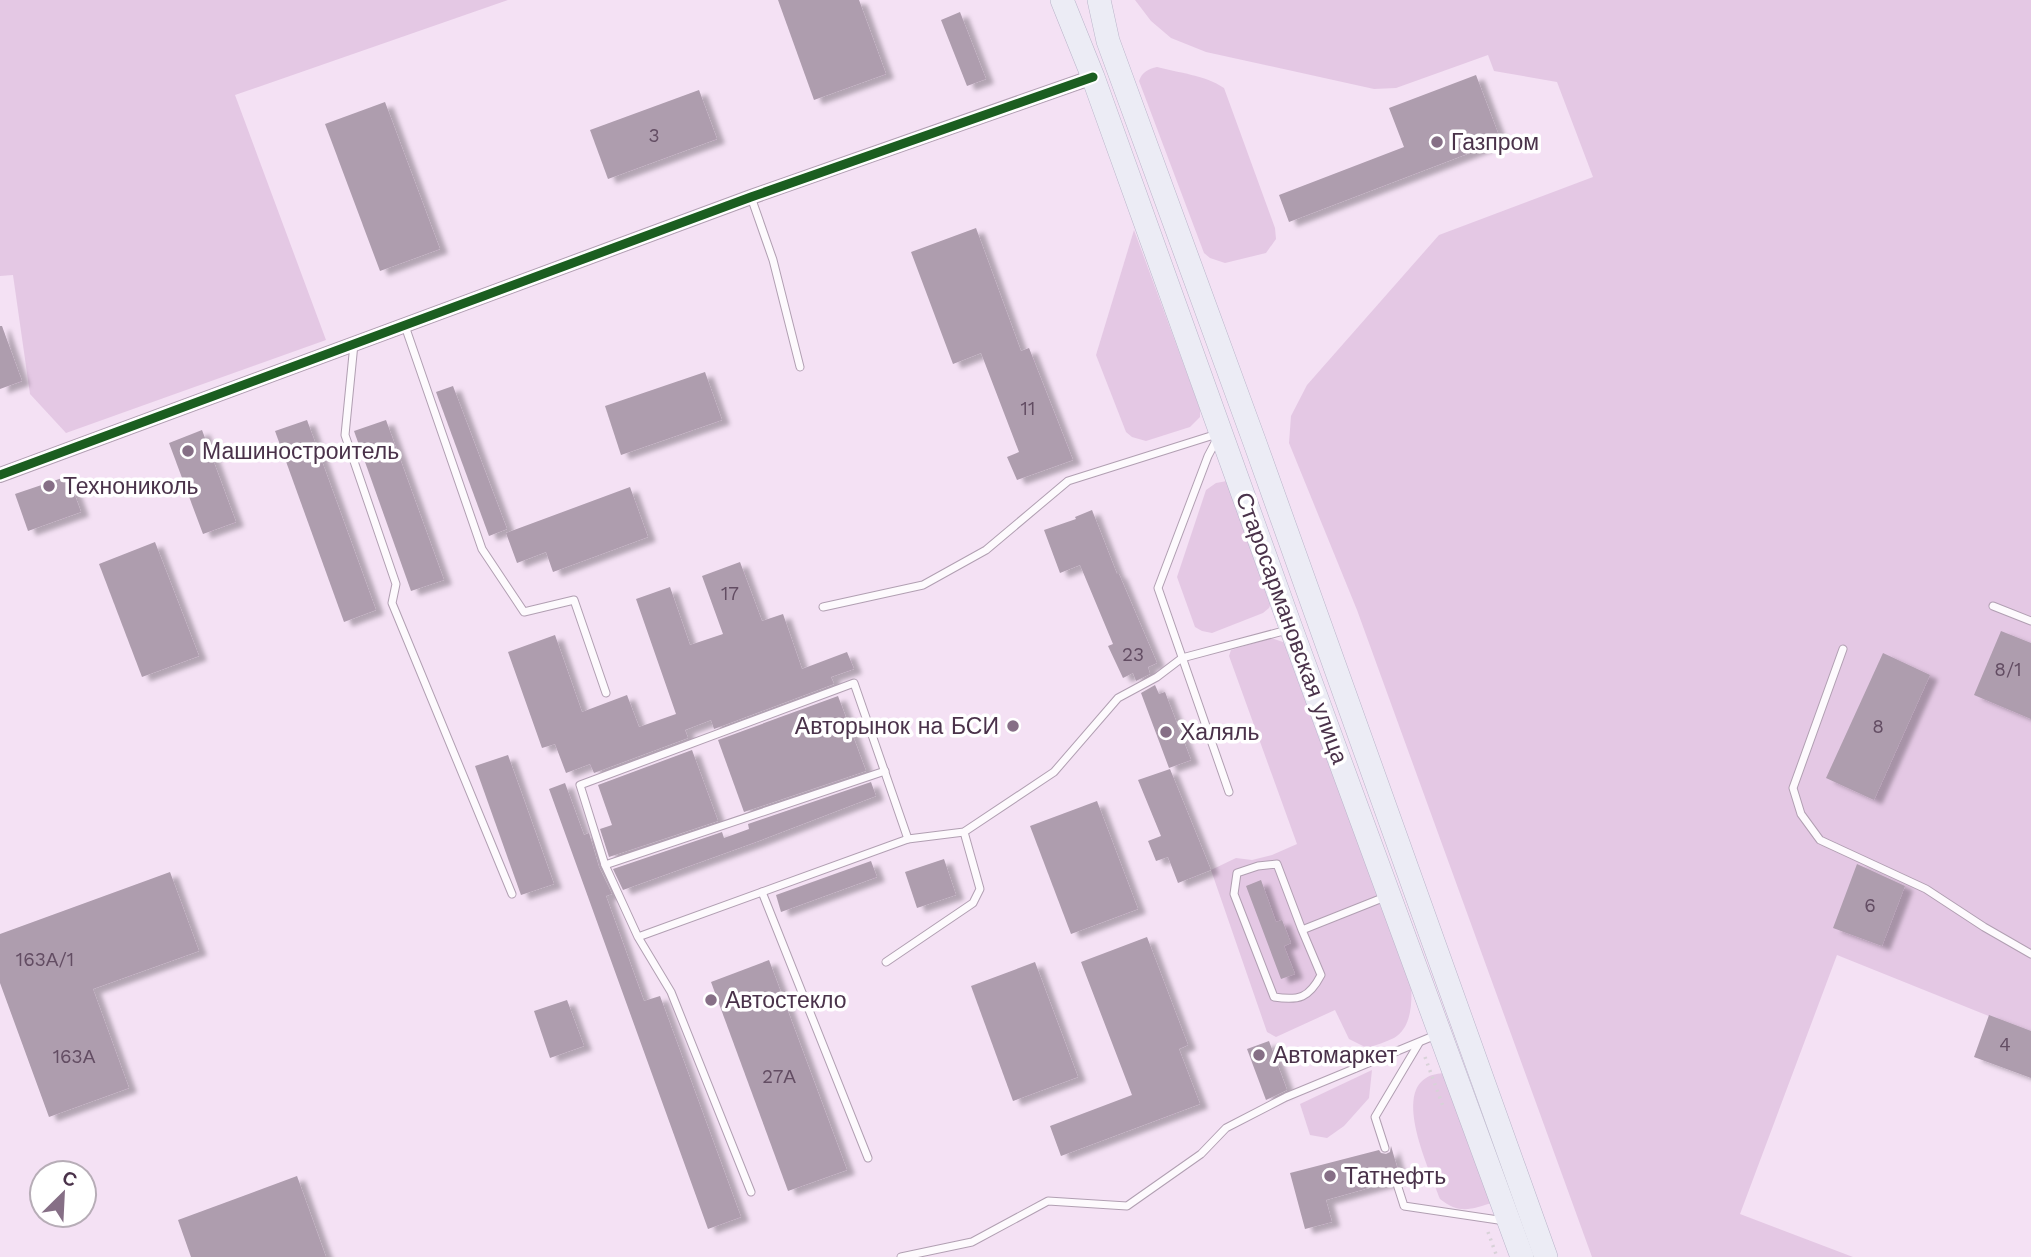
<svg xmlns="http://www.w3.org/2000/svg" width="2031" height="1257" font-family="'Work Sans',sans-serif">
	<defs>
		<filter id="shadow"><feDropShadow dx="8" dy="4.5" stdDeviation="2" flood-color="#0004"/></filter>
	</defs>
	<rect width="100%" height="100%" fill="#f4e1f4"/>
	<g fill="#e4c8e4">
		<path d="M 0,0 L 508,0 L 235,95 L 326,340 L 66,433 L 30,394 L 13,275 L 0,276 Z"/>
		<path d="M 1135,0 L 2031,0 L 2031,1033 L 1837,955 L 1740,1214 L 1853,1257 L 1592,1257 L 1357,610 L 1289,443 L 1291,416 L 1307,385 L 1439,235 L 1593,177 L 1557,82 L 1494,71 L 1488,55 L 1396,88 L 1374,89 L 1206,52 L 1171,38 L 1151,21 Z"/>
		<path d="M 1157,67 C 1179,73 1205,75 1224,88 L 1275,228 L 1276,239 L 1266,253 L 1225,263 L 1210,258 L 1204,253 L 1139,81 C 1142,72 1148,69 1157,67 Z"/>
		<path d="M 1134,230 L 1200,409 L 1200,417 L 1190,427 L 1146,441 L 1132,437 L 1126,432 L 1096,355 Z"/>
		<path d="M 1227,481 L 1273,598 L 1269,608 L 1263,613 L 1212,633 L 1202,631 L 1195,627 L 1177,577 L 1206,490 L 1216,483 Z"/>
		<path d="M 1271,638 L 1283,642 L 1294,650 L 1411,981 C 1412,999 1413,1027 1394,1038 C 1386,1042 1376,1045 1367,1048 L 1349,1039 L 1335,1010 L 1276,1037 L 1267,1032 L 1211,870 L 1236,858 L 1252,860 L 1272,855 L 1297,844 L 1229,656 L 1231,650 Z"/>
		<path d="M 1372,1070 L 1369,1098 L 1344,1126 L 1327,1138 L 1310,1135 L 1300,1104 Z"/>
		<path d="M 1442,1073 L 1449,1075 L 1494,1202 C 1472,1209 1460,1215 1440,1199 C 1431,1173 1394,1097 1426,1078 C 1430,1075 1437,1074 1442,1073 Z"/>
	</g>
	<g fill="#ae9dae" filter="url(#shadow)">
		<path d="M 778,0 L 859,0 L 886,74 L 814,100 Z"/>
		<path d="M 960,12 L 986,79 L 967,86 L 941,20 Z"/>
		<path d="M 1476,75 L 1501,141 L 1289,222 L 1279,195 L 1404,147 L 1389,108 Z"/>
		<path d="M 699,90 L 717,139 L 608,179 L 590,130 Z"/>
		<path d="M 385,102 L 440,249 L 380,271 L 325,124 Z"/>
		<path d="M 976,228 L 1021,351 L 1029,348 L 1073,460 L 1017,480 L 1007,457 L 1019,452 L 981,353 L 953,364 L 911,252 Z"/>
		<path d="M 0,326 L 2,326 L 22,381 L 0,389 Z"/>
		<path d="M 705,372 L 722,420 L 621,455 L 605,406 Z"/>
		<path d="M 453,386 L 507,529 L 489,536 L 436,392 Z"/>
		<path d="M 307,420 L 376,610 L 344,622 L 275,431 Z"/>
		<path d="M 386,420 L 444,580 L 411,591 L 354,431 Z"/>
		<path d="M 202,430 L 236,522 L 203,534 L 169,443 Z"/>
		<path d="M 68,476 L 81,512 L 28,531 L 15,494 Z"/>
		<path d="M 630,487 L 648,537 L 553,572 L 546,552 L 517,563 L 506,533 Z"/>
		<path d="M 1092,510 L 1117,574 L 1119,574 L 1157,663 L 1148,667 L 1150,674 L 1136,681 L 1133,673 L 1123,678 L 1108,646 L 1113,644 L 1080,565 L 1060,573 L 1044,530 L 1076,519 L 1075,517 Z"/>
		<path d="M 155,542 L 199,656 L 142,677 L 99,564 Z"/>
		<path d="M 740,562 L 762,621 L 783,614 L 802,669 L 847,652 L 854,669 L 831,677 L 834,684 L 714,729 L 711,720 L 685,730 L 688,738 L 594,773 L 590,764 L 566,773 L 555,744 L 542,748 L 508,652 L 555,635 L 582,712 L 627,695 L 639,727 L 676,714 L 636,599 L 670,587 L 690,645 L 723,634 L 702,576 Z"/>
		<path d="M 2001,631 L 2031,643 L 2031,719 L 1974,695 Z"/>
		<path d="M 1883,653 L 1930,675 L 1874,800 L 1826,778 Z"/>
		<path d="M 1155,685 L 1159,694 L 1165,692 L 1191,760 L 1169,768 L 1141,693 Z"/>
		<path d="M 838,696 L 866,771 L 744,812 L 718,740 Z"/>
		<path d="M 692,750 L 718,821 L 609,857 L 600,829 L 612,825 L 598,785 Z"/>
		<path d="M 508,755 L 554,884 L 521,895 L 475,766 Z"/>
		<path d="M 1170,769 L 1211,870 L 1178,883 L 1168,857 L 1156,861 L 1148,841 L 1161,836 L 1138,780 Z"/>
		<path d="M 871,782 L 876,796 L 756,842 L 623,890 L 613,869 L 722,832 L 724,838 L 749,829 L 748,824 Z"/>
		<path d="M 565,783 L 584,835 L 589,833 L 599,867 L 612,894 L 606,896 L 644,1001 L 660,996 L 741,1217 L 708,1229 L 549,789 Z"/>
		<path d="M 1097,801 L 1138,909 L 1071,934 L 1030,826 Z"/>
		<path d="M 944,859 L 956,895 L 917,908 L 905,872 Z"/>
		<path d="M 871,861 L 877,877 L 781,912 L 776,895 Z"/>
		<path d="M 1857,864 L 1905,886 L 1882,946 L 1833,928 Z"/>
		<path d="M 170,872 L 199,951 L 93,989 L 129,1088 L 49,1117 L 0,983 L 0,934 Z"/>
		<path d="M 1261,880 L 1276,922 L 1282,920 L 1291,943 L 1284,946 L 1295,974 L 1281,979 L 1246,886 Z"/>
		<path d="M 1147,937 L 1188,1045 L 1179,1049 L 1200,1104 L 1061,1156 L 1050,1126 L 1132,1095 L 1081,962 Z"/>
		<path d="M 769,960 L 847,1170 L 788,1191 L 711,982 Z"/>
		<path d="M 1035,962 L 1078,1077 L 1013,1101 L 971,986 Z"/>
		<path d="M 567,1000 L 584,1046 L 550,1058 L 534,1011 Z"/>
		<path d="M 1989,1015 L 2031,1031 L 2031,1078 L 1974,1057 Z"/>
		<path d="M 1269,1041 L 1287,1090 L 1266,1100 L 1247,1049 Z"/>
		<path d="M 1391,1146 L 1400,1177 L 1395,1175 L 1391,1177 L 1390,1182 L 1326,1200 L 1332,1222 L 1305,1229 L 1290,1173 L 1379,1150 L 1381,1153 L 1386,1154 L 1390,1152 Z"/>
		<path d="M 297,1176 L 326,1257 L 191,1257 L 178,1220 Z"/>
	</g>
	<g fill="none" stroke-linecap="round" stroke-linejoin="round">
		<g stroke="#b19fb2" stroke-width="9">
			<g id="service">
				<path d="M 751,197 L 773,260 L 800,367"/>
				<path d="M 405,326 L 482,549 L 524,612 L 574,600 L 606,693"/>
				<path d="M 354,344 L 345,435 L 396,584 L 392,603 L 512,894"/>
				<path d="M 1217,439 L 1208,456 L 1158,588 L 1229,792"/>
				<path d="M 1993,606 L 2031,621"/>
				<path d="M 823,607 L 923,585 L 986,550 L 1068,481 L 1217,434"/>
				<path d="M 1843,649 L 1793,788 L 1801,814 L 1820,840 L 1926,889 L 1984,927 L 2031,954"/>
				<path d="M 908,839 L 964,832 L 1054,772 L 1118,698 L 1157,677 L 1182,658 L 1287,630"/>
				<path d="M 605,865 L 885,771"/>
				<path d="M 762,892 L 868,1158"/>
				<path d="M 1302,930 L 1321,975 C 1309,998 1299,1001 1274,997 L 1234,894 L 1237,873 L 1258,866 L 1277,864 L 1302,930 L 1385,897"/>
				<path d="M 638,937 L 605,865 L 580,785 L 854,683 L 908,839 L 638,937 L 671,992 L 751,1192"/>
				<path d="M 886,962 L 973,903 L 980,889 L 964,832"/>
				<path d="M 1385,1148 L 1375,1117 L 1419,1043"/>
				<path d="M 1396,1181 L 1404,1206 L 1505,1221"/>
				<path d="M 901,1257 L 972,1242 L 1048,1201 L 1127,1206 L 1201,1154 L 1226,1128 L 1286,1097 L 1436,1035"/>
			</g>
		</g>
		<g stroke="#b19fb2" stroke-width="16">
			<path id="minor" d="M 0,475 L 751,197 L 1093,77"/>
		</g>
		<g stroke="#b9b4c9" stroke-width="24">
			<g id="primary">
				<path d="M 1062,0 L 1093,77 L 1291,628 L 1522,1257"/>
				<path d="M 1099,0 L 1108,41 L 1255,443 L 1546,1257"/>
			</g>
		</g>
		<g stroke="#d8d2d8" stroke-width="3.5" stroke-dasharray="2 5" stroke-linecap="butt">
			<path d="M 1425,1057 L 1444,1109"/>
			<path d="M 1488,1232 L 1497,1257"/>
		</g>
		<use href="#service" stroke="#fdfafd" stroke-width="7"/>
		<use href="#minor" stroke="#fdfafd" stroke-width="14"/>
		<use href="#primary" stroke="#ececf5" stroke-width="23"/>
		<g stroke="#fff" stroke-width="13">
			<path id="cycleway" d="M 0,475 L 751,197 L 1093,77"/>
		</g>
		<use href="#cycleway" stroke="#1b5e20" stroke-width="9"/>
	</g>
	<g fill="#866f86" stroke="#fff" stroke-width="2.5">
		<circle cx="1437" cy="142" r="7"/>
		<circle cx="188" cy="451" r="7"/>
		<circle cx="49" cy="486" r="7"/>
		<circle cx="1013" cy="726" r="7"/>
		<circle cx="1166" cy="732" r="7"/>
		<circle cx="711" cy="1000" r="7"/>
		<circle cx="1259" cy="1055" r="7"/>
		<circle cx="1330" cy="1176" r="7"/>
	</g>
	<g text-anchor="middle" stroke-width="7" stroke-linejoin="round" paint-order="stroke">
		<g font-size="19" fill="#634d63">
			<text x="654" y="142">3</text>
			<text x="1028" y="415">11</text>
			<text x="730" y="600">17</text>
			<text x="1133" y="661">23</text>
			<text x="2008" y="676">8/1</text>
			<text x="1878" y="733">8</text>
			<text x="1870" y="912">6</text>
			<text x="45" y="966">163А/1</text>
			<text x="2005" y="1051">4</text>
			<text x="74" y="1063">163А</text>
			<text x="779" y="1083">27А</text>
		</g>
		<g font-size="23" fill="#4a324a" stroke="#fff" text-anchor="start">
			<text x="1451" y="150">Газпром</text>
			<text x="202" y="459">Машиностроитель</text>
			<text x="63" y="494">Технониколь</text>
			<text x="999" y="734" text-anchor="end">Авторынок на БСИ</text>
			<text x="1180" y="740">Халяль</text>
			<text x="725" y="1008">Автостекло</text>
			<text x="1273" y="1063">Автомаркет</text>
			<text x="1344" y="1184">Татнефть</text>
		</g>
		<g font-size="23" fill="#4a324a" stroke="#fff">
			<text transform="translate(1292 628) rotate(70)" y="8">Старосармановская улица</text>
		</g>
	</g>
	<g transform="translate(63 1194) rotate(24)"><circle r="33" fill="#ffffff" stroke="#b7adb7" stroke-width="2"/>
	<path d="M0-5L12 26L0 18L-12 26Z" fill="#866f86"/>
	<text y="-10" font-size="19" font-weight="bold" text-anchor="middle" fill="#4a324a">С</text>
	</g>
</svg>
